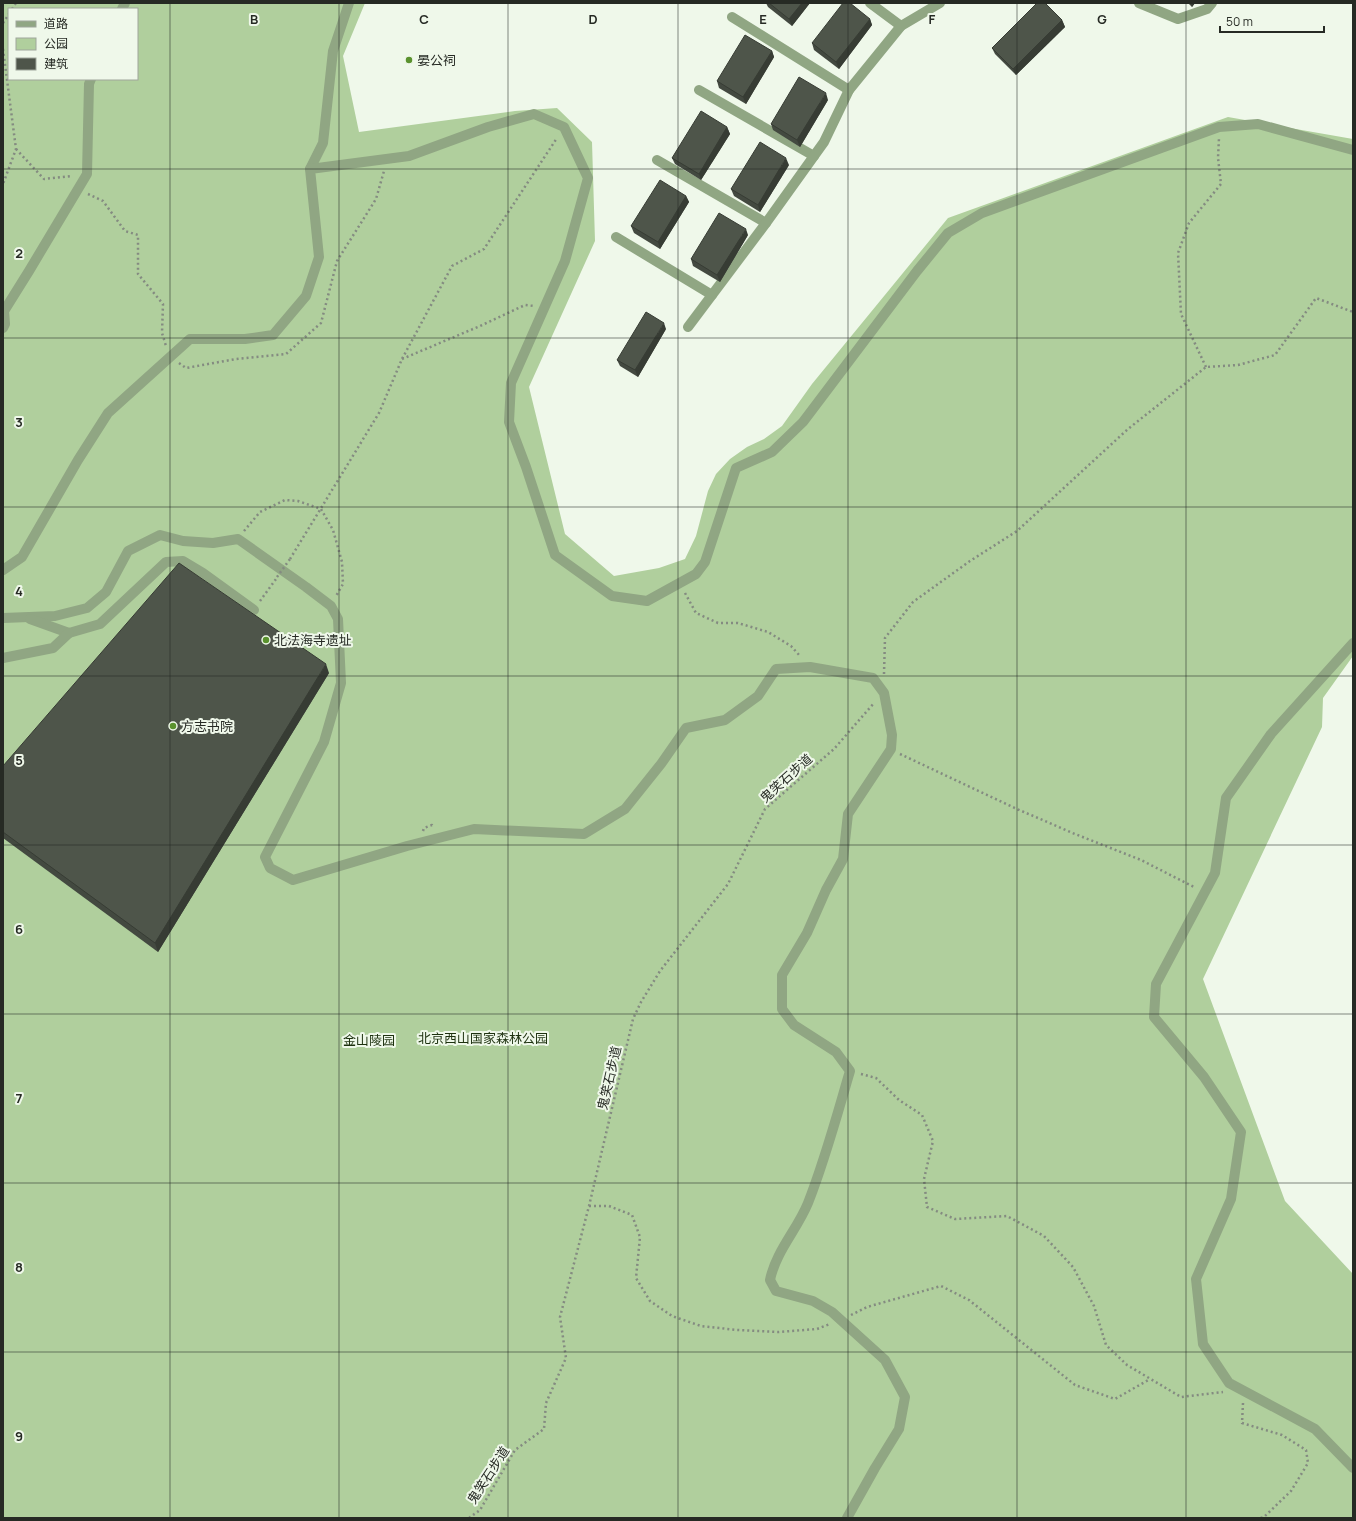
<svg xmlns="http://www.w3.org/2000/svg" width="1356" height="1521" font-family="Manrope,'Noto Sans SC',sans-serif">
	<rect width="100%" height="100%" fill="#eff8ea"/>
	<path fill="#b0cf9d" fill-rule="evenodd" d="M 3,3 L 365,3 L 343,56 L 359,132 L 515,111 L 557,108 L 592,142 L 595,241 L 529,387 L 565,534 L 614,576 L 659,568 L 685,559 L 696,536 L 708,491 L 716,474 L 730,459 L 747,447 L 764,439 L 782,426 L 812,384 L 948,218 L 1228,117 L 1353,139 L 1353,656 L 1323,698 L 1322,727 L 1203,979 L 1285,1201 L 1353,1274 L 1353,1518 L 3,1518 ZM 9,9 L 137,9 L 137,79 L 9,79 Z"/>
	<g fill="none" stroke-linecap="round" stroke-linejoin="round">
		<g stroke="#848b81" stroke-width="2.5" stroke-dasharray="2 3" stroke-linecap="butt">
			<path d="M 12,9 L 16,3"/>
			<path d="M 3,23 L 9,14"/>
			<path d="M 3,49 L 16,149 L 3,184"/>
			<path d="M 16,149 L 44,179 L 72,176"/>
			<path d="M 88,194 L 103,201 L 125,231 L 138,235 L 138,274 L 163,304 L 162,333 L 166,346"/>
			<path d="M 402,359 L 480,326 L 525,305 L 534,306"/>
			<path d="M 179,363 L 186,368 L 236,359 L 286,354 L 321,323 L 337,261 L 376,199 L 384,171"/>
			<path d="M 1206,367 L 1181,314 L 1178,253 L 1189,223 L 1221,184 L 1218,158 L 1219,138"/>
			<path d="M 244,531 L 260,512 L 285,500 L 298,501 L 321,509 L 333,530 L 342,562 L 343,584 L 336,596"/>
			<path d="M 290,559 L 379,413 L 402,359 L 452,266 L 484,249 L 557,138"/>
			<path d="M 685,593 L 696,613 L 718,623 L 738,623 L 768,632 L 791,646 L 800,656"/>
			<path d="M 260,601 L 276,579"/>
			<path d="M 884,674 L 885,638 L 913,602 L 970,561 L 1017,531 L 1128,429 L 1206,367 L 1238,365 L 1275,355 L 1316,298 L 1353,312"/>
			<path d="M 900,754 L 1017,809 L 1075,834 L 1141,860 L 1194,887"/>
			<path d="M 423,831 L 424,828 L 432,825 L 433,827"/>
			<path d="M 861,1074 L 876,1078 L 899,1100 L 922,1115 L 933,1141 L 924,1179 L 927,1207 L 955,1219 L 1007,1216 L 1044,1236 L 1073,1267 L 1094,1306 L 1106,1345 L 1127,1365 L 1181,1397 L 1223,1392"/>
			<path d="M 589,1206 L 609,1206 L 632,1215 L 640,1237 L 636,1278 L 650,1301 L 672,1316 L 701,1326 L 737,1330 L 778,1332 L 817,1329 L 830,1324"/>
			<path d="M 851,1315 L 867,1307 L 941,1286 L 969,1300 L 1075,1385 L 1115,1399 L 1150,1379"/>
			<path d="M 1243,1403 L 1242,1423 L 1282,1435 L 1306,1450 L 1308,1463 L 1291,1491 L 1264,1517 L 1260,1518"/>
			<path d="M 469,1518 L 480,1510 L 515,1450 L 544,1429 L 546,1403 L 566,1358 L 560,1317 L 589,1206 L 633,1019 L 641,1002 L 660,971 L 728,884 L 765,809 L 834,749 L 874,703"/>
		</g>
		<g stroke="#90a683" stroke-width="10">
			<path d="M 870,3 L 901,26"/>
			<path d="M 1139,3 L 1178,19 L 1207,9 L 1212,3"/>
			<path d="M 122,9 L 125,3"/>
			<path d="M 732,17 L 849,90"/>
			<path d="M 699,90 L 814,156"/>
			<path d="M 657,160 L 766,223"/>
			<path d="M 310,169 L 323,143 L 333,51 L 349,3"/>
			<path d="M 616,237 L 712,295"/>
			<path d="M 688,327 L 766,223 L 824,142 L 849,90 L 901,26 L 940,3"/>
			<path d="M 3,328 L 5,324 L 4,311 L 29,271 L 87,174 L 89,84 L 91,79"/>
			<path d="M 3,570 L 22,557 L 78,460 L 108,413 L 190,339 L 245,339 L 273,335 L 306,296 L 319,257 L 310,169 L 409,156 L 488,127 L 534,114 L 564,127 L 588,178 L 565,261 L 511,383 L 509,422 L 526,467 L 555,555 L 612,596 L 647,601 L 696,574 L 705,562 L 736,468 L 772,452 L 803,422 L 917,271 L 948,233 L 982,213 L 1219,127 L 1258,124 L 1353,150"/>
			<path d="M 3,618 L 55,616 L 87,608 L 106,592 L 128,551 L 160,535 L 183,541 L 213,543 L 238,539 L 306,587 L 331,606 L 338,619 L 341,683 L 324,742 L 265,857 L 270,868 L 293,880 L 407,846 L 474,829 L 584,834 L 625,809 L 661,764 L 686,728 L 725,720 L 758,696 L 776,669 L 810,667 L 873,678 L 884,693 L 892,735 L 891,749 L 848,814 L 843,859 L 826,890 L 807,933 L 782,975 L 782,1009 L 794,1025 L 836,1052 L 850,1071 C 837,1115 825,1160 808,1203 C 797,1230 776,1251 770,1280 L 776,1291 L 813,1301 L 832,1312 L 885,1360 L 905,1397 L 899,1429 L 875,1468 L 847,1518"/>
			<path d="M 30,619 L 69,633 L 100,624 L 166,562 L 183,561 L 203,573 L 254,610"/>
			<path d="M 1353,643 L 1271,734 L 1226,798 L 1215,873 L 1156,984 L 1154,1017 L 1204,1077 L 1241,1132 L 1231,1199 L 1196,1279 L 1203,1344 L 1229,1383 L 1315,1429 L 1353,1468"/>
			<path d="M 3,658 L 53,648 L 69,633"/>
		</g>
		<path stroke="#848b81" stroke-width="2.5" stroke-dasharray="2 3" stroke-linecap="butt" d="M 277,577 L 290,559"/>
	</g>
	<g fill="#434940">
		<path d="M 766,3 L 810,3 L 792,26 L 768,7 Z"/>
		<path d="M 1188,3 L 1195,3 L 1192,7 Z"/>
		<path d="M 870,19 L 872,25 L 839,69 L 814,50 L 812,43 Z"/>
		<path d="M 1062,20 L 1065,27 L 1016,75 L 995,54 L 992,48 Z"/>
		<path d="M 772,51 L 774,57 L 746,104 L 719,88 L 717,81 Z"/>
		<path d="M 828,100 L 800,147 L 773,130 L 771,124 Z"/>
		<path d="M 727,127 L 730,134 L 701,180 L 675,164 L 672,158 Z"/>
		<path d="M 789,165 L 760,212 L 734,196 L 731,189 Z"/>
		<path d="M 686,196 L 689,202 L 660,249 L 634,233 L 631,226 Z"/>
		<path d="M 748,235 L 720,282 L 693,266 L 691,259 Z"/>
		<path d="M 666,329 L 638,377 L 620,366 L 617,360 Z"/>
		<path d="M 329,673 L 158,952 L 3,838 L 3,766 Z"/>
	</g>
	<g fill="#373c34">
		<path d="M 802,3 L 810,3 L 792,26 L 789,19 Z"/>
		<path d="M 1191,3 L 1195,3 L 1192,7 Z"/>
		<path d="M 870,19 L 872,25 L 839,69 L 836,62 Z"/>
		<path d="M 1062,20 L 1065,27 L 1016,75 L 1013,69 Z"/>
		<path d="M 772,51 L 774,57 L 746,104 L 743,97 Z"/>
		<path d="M 826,93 L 828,100 L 800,147 L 797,140 Z"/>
		<path d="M 727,127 L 730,134 L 701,180 L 699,174 Z"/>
		<path d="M 786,158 L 789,165 L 760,212 L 758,205 Z"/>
		<path d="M 686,196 L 689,202 L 660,249 L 658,242 Z"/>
		<path d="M 746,229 L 748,235 L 720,282 L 717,275 Z"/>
		<path d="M 664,323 L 666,329 L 638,377 L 635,370 Z"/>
		<path d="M 326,664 L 329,673 L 158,952 L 155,943 Z"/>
	</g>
	<g fill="#4e554a" stroke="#373c34">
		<path d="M 769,3 L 802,3 L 789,19 Z"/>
		<path d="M 843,3 L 850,3 L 870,19 L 836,62 L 812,43 Z"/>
		<path d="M 1037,3 L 1045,3 L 1062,20 L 1013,69 L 992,48 Z"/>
		<path d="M 745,35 L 772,51 L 743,97 L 717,81 Z"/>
		<path d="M 799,77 L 826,93 L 797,140 L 771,124 Z"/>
		<path d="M 701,111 L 727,127 L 699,174 L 672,158 Z"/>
		<path d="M 760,142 L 786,158 L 758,205 L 731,189 Z"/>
		<path d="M 660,180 L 686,196 L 658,242 L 631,226 Z"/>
		<path d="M 719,213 L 746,229 L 717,275 L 691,259 Z"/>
		<path d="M 646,312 L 664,323 L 635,370 L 617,360 Z"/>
		<path d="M 179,563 L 326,664 L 155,943 L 3,832 L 3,766 Z"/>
	</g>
	<path fill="none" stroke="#262a24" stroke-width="1" stroke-opacity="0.55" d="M 170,3 L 170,1518M 339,3 L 339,1518M 508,3 L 508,1518M 678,3 L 678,1518M 848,3 L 848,1518M 1017,3 L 1017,1518M 1186,3 L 1186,1518M 3,169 L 1353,169M 3,338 L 1353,338M 3,507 L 1353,507M 3,676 L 1353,676M 3,845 L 1353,845M 3,1014 L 1353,1014M 3,1183 L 1353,1183M 3,1352 L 1353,1352"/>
	<g fill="#5a922e" stroke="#eff8ea" stroke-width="1.5">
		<circle cx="409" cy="60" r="4"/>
		<circle cx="266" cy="640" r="4"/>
		<circle cx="173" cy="726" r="4"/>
	</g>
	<g text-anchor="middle" stroke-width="4" stroke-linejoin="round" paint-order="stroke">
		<g font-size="13" fill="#262a24" stroke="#eff8ea" text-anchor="start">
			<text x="417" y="65">晏公祠</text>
			<text x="274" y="645">北法海寺遗址</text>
			<text x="181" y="731">方志书院</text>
		</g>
		<g font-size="13" fill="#262a24" stroke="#eff8ea">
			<text transform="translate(786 778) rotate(-42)" y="5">鬼笑石步道</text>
			<text transform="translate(609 1078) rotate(-77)" y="5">鬼笑石步道</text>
			<text transform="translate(488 1475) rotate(-57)" y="5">鬼笑石步道</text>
		</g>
		<g font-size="13" fill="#1d310f" stroke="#eff8ea">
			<text x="483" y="1043">北京西山国家森林公园</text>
			<text x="369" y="1045">金山陵园</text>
		</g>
	</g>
	<g font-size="13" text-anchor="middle" font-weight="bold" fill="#262a24" stroke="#eff8ea" stroke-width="4" stroke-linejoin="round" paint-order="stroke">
		<text x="254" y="24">B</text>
		<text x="424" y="24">C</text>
		<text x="593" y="24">D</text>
		<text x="763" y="24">E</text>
		<text x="932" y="24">F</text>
		<text x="1102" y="24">G</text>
		<text x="19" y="258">2</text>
		<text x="19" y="427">3</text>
		<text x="19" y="596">4</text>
		<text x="19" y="765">5</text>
		<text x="19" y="934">6</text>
		<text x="19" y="1103">7</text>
		<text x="19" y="1272">8</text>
		<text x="19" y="1441">9</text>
	</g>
	<rect width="1356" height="1521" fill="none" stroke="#262a24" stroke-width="8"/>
	<rect x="8" y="8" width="130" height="72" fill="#eff8ea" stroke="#9fa69b"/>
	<rect x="16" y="21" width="20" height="6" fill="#90a683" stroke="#9fa69b"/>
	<text x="44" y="28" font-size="12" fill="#262a24">道路</text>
	<rect x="16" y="38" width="20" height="12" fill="#b0cf9d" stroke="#9fa69b"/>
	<text x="44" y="48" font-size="12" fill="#262a24">公园</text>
	<rect x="16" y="58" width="20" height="12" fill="#4e554a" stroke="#9fa69b"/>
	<text x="44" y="68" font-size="12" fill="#262a24">建筑</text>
	<path d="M1220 26v6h104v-6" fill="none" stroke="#262a24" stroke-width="2"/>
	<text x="1226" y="26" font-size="12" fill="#262a24" stroke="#eff8ea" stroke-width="3" paint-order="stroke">50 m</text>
</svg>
